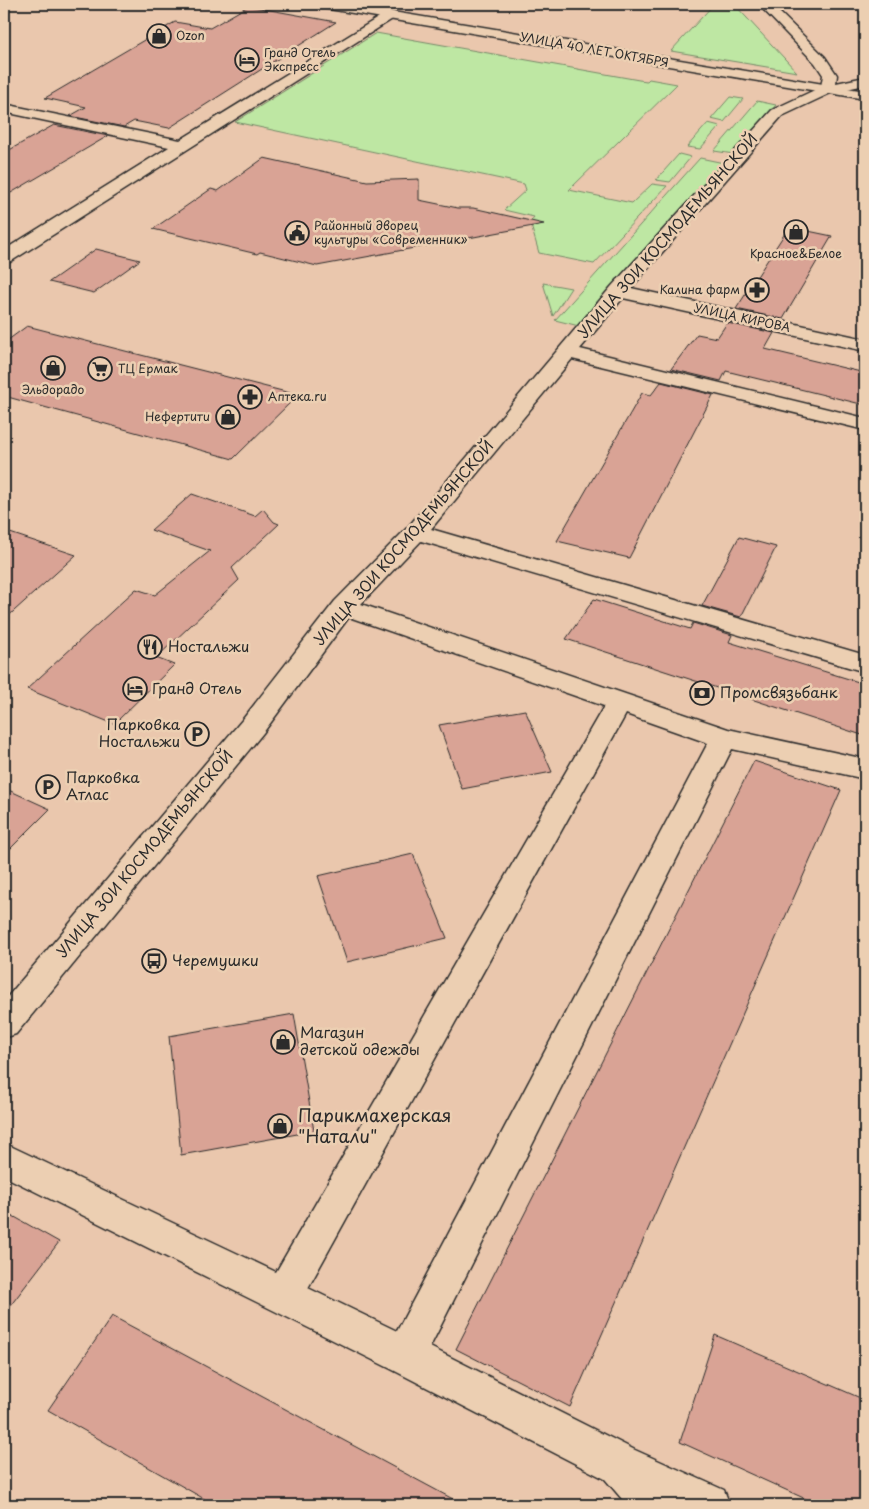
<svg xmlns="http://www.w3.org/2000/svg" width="869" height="1509" font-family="'Playpen Sans',sans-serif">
	<rect width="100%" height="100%" fill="#eac7ad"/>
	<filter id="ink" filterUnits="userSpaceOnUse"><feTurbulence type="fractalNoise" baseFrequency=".02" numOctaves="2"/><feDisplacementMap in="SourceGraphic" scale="10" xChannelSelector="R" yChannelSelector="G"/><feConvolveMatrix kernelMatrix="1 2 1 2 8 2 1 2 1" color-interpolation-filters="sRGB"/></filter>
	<g filter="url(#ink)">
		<g fill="#bee7a3" stroke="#748967">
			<path d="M 714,4 L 734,4 L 797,72 L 671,51 Z"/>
			<path d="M 376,33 L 639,80 L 647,81 L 649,79 L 677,84 L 569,190 L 632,203 L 652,184 L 667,186 L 594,264 L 539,253 L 530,222 L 534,217 L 504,210 L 526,190 L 524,184 L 235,122 Z"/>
			<path d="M 730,97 L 743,99 L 724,122 L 711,119 Z"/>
			<path d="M 757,101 L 776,105 L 734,154 L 714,151 Z"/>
			<path d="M 708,123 L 720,126 L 700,149 L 687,147 Z"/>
			<path d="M 679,154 L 691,157 L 670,182 L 656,180 Z"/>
			<path d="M 700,158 L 724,163 L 583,327 L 555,320 Z"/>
			<path d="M 543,283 L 571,288 L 553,316 Z"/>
		</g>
		<g fill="#d9a395" stroke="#2b2b2b">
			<path d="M 248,6 L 336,22 L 169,128 L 134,121 L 124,127 L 70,116 L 86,107 L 45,98 L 175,22 L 210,28 Z"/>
			<path d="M 54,125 L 108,136 L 4,197 L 4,153 Z"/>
			<path d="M 264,158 L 367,181 L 419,179 L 419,200 L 458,208 L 473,208 L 544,224 L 317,266 L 260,252 L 257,254 L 153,229 L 211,189 L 218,191 Z"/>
			<path d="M 789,227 L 832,236 L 783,319 L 736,309 Z"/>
			<path d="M 96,249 L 140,260 L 94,293 L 49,282 Z"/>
			<path d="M 727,323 L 774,333 L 765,349 L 865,373 L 865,405 L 726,371 L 721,381 L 671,369 L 697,334 L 717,338 Z"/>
			<path d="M 27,326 L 298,395 L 233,459 L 4,396 L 4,343 Z"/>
			<path d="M 661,382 L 713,395 L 629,558 L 557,541 L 642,393 L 651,395 Z"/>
			<path d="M 192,494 L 255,516 L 263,509 L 274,522 L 279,524 L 232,568 L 239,580 L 156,658 L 174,665 L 114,724 L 27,689 L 136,589 L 155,595 L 210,551 L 151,530 Z"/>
			<path d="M 4,531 L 76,555 L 4,620 Z"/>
			<path d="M 739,537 L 776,547 L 741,617 L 702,606 Z"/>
			<path d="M 594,599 L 690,629 L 693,623 L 732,635 L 729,642 L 865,684 L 865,736 L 566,639 Z"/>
			<path d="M 525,710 L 552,772 L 462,789 L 439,725 Z"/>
			<path d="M 754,761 L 841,790 L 570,1407 L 456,1349 Z"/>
			<path d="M 4,788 L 50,809 L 4,855 Z"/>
			<path d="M 413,854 L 447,938 L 347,962 L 318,876 Z"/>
			<path d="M 294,1014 L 314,1131 L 181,1155 L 169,1036 Z"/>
			<path d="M 4,1211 L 59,1242 L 4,1314 Z"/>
			<path d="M 112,1316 L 464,1505 L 215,1505 L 48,1410 Z"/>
			<path d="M 715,1335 L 865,1400 L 865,1505 L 819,1505 L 680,1442 Z"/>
		</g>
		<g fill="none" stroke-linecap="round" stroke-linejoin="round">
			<g stroke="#2b2b2b" stroke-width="3">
				<g id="minor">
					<path d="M 758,4 L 771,4 L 825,57 L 837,75 L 836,83 L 865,77 L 865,85 L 833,92 L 782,116 L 631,288 L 865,339 L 865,351 L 623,298 L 580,349 L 865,418 L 865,430 L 572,359 L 431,529 L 865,655 L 865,672 L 421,541 L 361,604 L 728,729 L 865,759 L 865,779 L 732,749 L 430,1347 L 635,1450 L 724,1490 L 730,1505 L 627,1505 L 605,1479 L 391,1369 L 4,1176 L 4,1143 L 276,1272 L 604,706 L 349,617 L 263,733 L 16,1034 L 4,1038 L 4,1001 L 243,719 L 335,601 L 408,527 L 611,287 L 772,110 L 821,87 L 823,75 L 815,63 ZM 626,714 L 708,743 L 397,1331 L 308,1288 Z"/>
					<path d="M 389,11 L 394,12 L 396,15 L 394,18 L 10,262 L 4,263 L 4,250 L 169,147 L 4,112 L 4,104 L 180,140 Z"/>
				</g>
			</g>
			<g stroke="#2b2b2b" stroke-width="3">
				<path id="tertiary" d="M 316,4 L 345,4 L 865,91 L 865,99 L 323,8 Z"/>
			</g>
			<use href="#minor" fill="#eccfb2" fill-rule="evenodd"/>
			<use href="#tertiary" fill="#eccfb2" fill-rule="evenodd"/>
		</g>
	</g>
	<defs>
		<g id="shop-ring" transform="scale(1.25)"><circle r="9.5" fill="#eccfb2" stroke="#2b2b2b" stroke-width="1.5"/><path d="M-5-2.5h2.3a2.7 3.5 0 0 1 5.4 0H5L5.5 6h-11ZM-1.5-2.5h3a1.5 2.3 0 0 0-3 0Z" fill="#2b2b2b"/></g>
		<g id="hotel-ring" transform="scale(1.25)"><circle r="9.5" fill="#eccfb2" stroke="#2b2b2b" stroke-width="1.5"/><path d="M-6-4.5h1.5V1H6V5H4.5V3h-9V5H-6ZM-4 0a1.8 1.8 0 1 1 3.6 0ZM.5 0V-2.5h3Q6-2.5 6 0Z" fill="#2b2b2b"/></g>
		<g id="civic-ring" transform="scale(1.25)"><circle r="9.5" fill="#eccfb2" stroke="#2b2b2b" stroke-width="1.5"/><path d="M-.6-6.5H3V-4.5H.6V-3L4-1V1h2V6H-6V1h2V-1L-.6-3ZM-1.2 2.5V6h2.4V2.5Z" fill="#2b2b2b"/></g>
		<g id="pharmacy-ring" transform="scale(1.25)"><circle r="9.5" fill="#eccfb2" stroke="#2b2b2b" stroke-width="1.5"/><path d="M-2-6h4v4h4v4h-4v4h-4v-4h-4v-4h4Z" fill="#2b2b2b"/></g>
		<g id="supermarket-ring" transform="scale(1.25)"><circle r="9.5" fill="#eccfb2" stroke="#2b2b2b" stroke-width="1.5"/><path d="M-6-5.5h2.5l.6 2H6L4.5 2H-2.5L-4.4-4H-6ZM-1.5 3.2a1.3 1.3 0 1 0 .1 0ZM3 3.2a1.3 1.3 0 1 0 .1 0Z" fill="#2b2b2b"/></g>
		<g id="restaurant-ring" transform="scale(1.25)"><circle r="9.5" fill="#eccfb2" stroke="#2b2b2b" stroke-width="1.5"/><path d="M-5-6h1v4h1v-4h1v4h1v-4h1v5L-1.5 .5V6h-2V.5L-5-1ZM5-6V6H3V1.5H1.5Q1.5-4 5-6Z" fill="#2b2b2b"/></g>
		<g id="bank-ring" transform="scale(1.25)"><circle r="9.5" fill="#eccfb2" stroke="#2b2b2b" stroke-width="1.5"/><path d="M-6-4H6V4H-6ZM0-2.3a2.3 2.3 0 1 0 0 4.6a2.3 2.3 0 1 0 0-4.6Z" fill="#2b2b2b"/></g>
		<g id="parking-ring" transform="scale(1.25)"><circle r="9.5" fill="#eccfb2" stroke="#2b2b2b" stroke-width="1.5"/><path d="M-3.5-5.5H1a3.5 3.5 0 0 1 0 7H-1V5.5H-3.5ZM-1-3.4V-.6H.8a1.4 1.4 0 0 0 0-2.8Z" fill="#2b2b2b"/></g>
		<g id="bus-ring" transform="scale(1.25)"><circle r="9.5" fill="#eccfb2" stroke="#2b2b2b" stroke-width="1.5"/><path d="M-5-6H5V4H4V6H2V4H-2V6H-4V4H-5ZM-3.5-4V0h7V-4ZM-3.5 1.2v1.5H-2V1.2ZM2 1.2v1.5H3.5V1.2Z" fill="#2b2b2b"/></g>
	</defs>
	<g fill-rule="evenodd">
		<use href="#shop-ring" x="159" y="36"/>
		<use href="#hotel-ring" x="247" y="60"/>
		<use href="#shop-ring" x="796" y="232"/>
		<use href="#civic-ring" x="297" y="233"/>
		<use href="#pharmacy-ring" x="757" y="290"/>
		<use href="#shop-ring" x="53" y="368"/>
		<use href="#supermarket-ring" x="100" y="369"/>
		<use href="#pharmacy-ring" x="250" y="397"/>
		<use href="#shop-ring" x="228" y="417"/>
		<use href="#restaurant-ring" x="150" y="647"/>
		<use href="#hotel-ring" x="135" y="689"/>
		<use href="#bank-ring" x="702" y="693"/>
		<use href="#parking-ring" x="197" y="734"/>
		<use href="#parking-ring" x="48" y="787"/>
		<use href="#bus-ring" x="154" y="961"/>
		<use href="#shop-ring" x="283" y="1042"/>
		<use href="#shop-ring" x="280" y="1126"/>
	</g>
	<g text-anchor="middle" stroke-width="5" stroke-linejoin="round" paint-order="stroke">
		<g font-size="12" fill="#2b2b2b" stroke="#eccfb2" text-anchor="start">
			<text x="176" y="40">Ozon</text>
			<text x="264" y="57">Гранд Отель<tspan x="264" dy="14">Экспресс</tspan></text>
			<text x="314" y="230">Районный дворец<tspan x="314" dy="14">культуры «Современник»</tspan></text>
			<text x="796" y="258" text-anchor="middle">Красное&amp;Белое</text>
			<text x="740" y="294" text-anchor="end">Калина фарм</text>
			<text x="118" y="373">ТЦ Ермак</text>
			<text x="53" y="394" text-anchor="middle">Эльдорадо</text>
			<text x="268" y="401">Аптека.ru</text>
			<text x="210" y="421" text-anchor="end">Нефертити</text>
		</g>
		<g font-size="12" fill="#2b2b2b" stroke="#eccfb2">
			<text transform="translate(594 50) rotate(10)" y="4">УЛИЦА 40 ЛЕТ ОКТЯБРЯ</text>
			<text transform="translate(742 318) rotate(12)" y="4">УЛИЦА КИРОВА</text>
		</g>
		<g font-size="15" fill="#2b2b2b" stroke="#eccfb2">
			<text transform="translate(668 236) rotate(-49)" y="5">УЛИЦА ЗОИ КОСМОДЕМЬЯНСКОЙ</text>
			<text transform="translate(404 543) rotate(-49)" y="5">УЛИЦА ЗОИ КОСМОДЕМЬЯНСКОЙ</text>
			<text transform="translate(145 854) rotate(-50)" y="5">УЛИЦА ЗОИ КОСМОДЕМЬЯНСКОЙ</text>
		</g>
		<g font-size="15" fill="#2b2b2b" stroke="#eccfb2" text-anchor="start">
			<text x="168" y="652">Ностальжи</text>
			<text x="152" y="694">Гранд Отель</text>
			<text x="720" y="698">Промсвязьбанк</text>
			<text x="180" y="730" text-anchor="end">Парковка<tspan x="180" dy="17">Ностальжи</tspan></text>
			<text x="66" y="783">Парковка<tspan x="66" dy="17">Атлас</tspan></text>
			<text x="172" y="966">Черемушки</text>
			<text x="300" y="1038">Магазин<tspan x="300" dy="17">детской одежды</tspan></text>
		</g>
		<g font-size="18" fill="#2b2b2b" stroke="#eccfb2" text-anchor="start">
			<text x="298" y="1122">Парикмахерская<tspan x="298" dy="21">"Натали"</tspan></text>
		</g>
	</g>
	<rect width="869" height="1509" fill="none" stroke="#eccfb2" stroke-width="20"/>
	<rect x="10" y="10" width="849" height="1489" fill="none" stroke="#2b2b2b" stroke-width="2" filter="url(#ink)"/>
</svg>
